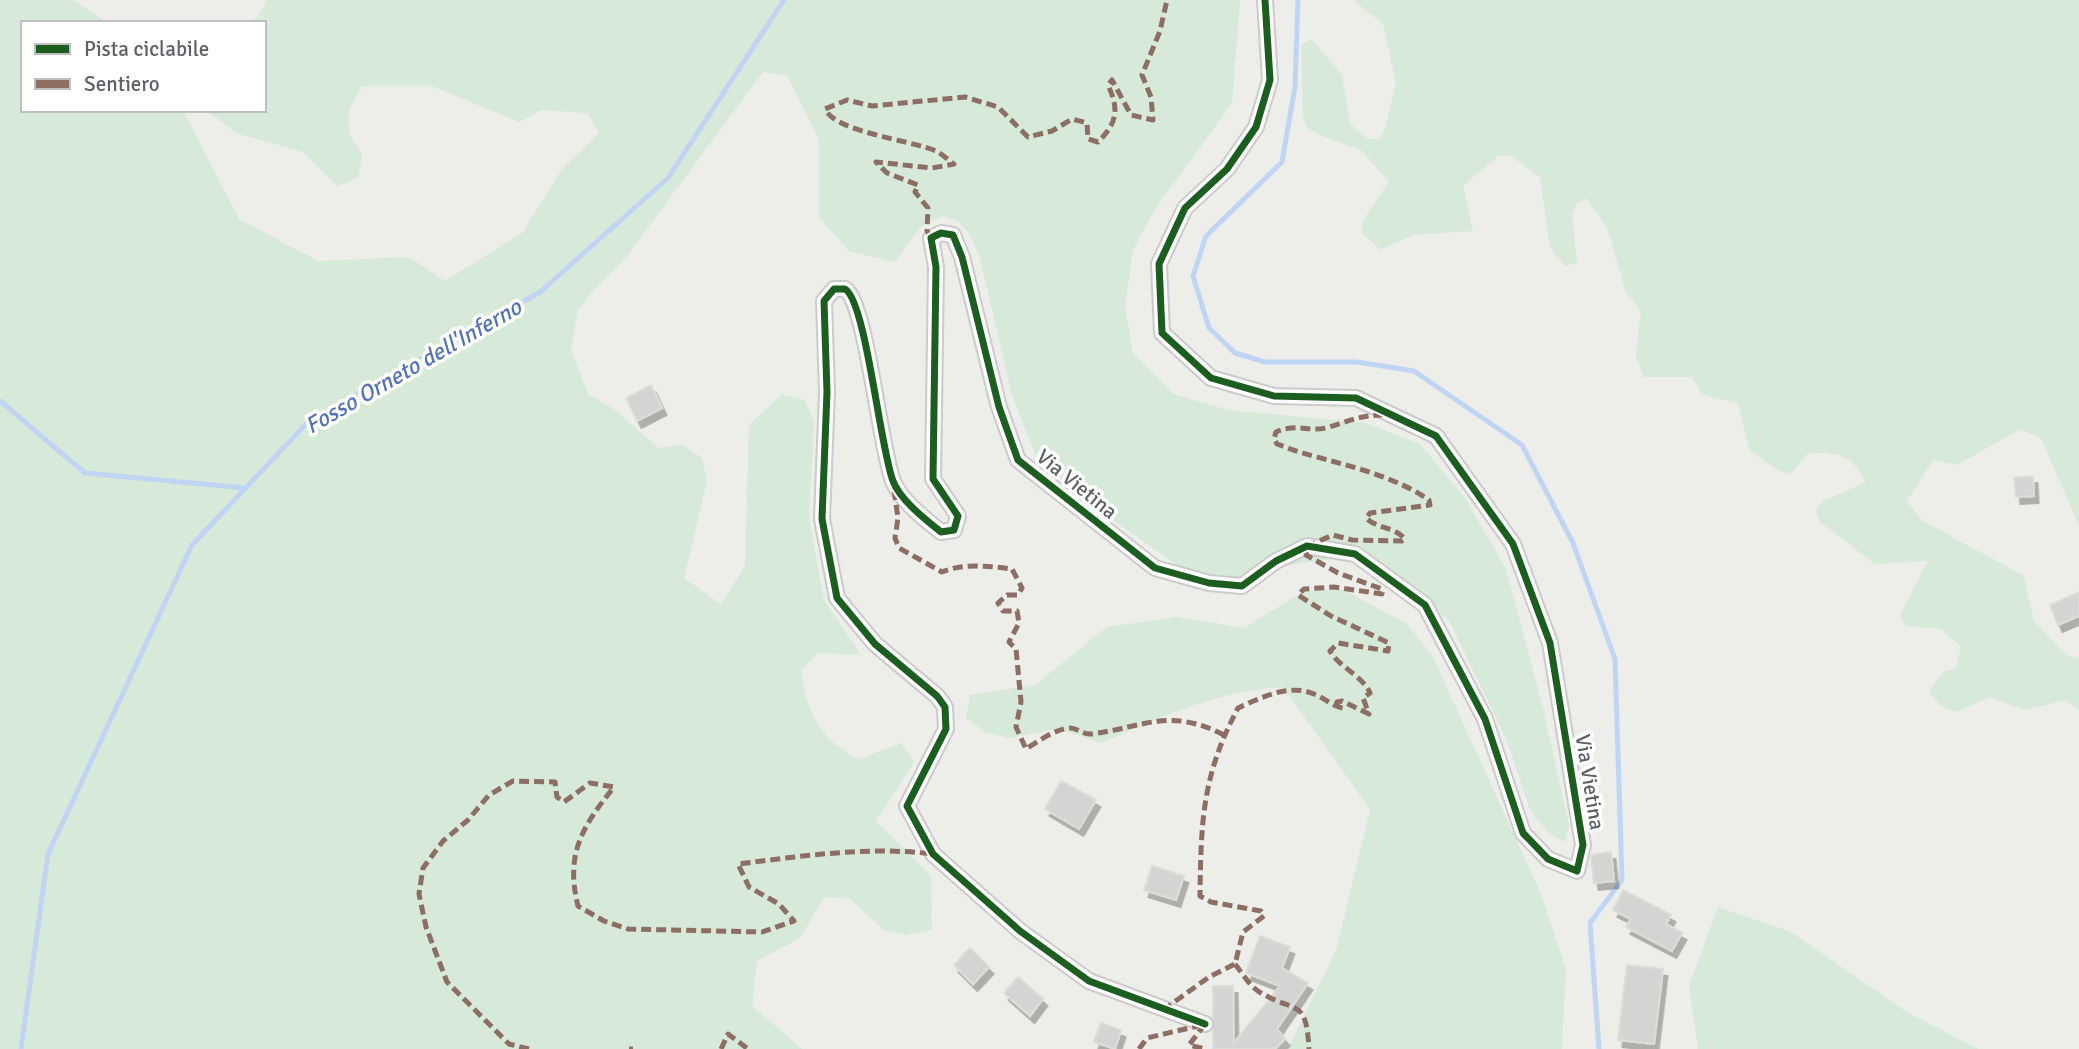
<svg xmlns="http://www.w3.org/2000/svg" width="2079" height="1049" font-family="Signika,sans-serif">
	<defs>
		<filter id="shadow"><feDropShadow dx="4.5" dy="7" stdDeviation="0" flood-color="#0004"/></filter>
	</defs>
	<rect width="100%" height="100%" fill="#edede9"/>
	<g fill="#d7e9d8">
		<path d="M 0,0 L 73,0 L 108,23 L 23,23 L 23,110 L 183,110 L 239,219 L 318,261 L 409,257 L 445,281 L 522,233 L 562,169 L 599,133 L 588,113 L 541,110 L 519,122 L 432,86 L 362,86 L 349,110 L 349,134 L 362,155 L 358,178 L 337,186 L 303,152 L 236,133 L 206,110 L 264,110 L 264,23 L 253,23 L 266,3 L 265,0 L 1240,0 L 1232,103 L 1155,209 L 1133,250 L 1125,306 L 1133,353 L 1174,394 L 1228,410 L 1366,423 L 1420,444 L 1465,498 L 1506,569 L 1543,708 L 1569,825 L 1565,842 L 1550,834 L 1531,812 L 1506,738 L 1449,621 L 1410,583 L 1345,557 L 1290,565 L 1234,580 L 1187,572 L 1080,497 L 1034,452 L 1012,395 L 980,258 L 971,236 L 958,221 L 942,216 L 922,226 L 894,262 L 849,251 L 819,217 L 819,140 L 787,75 L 763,72 L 623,261 L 590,294 L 577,313 L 571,350 L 588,394 L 612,408 L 659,448 L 683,445 L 702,458 L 707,481 L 684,578 L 721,604 L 745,566 L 749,425 L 782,394 L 805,400 L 814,423 L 809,518 L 824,600 L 861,655 L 818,653 L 801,670 C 805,710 821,742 859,759 L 901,743 L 914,762 L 876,821 L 931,876 L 932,930 L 907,935 L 884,930 L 849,898 L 824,897 L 800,938 L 757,961 L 752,1006 L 802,1049 L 0,1049 Z"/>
		<path d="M 1353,0 L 2079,0 L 2079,526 L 2041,438 L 2020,429 L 1957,465 L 1933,460 L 1907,501 L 1921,520 L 2024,576 L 2034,621 L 2066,655 L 2079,659 L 2079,710 L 2065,700 L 2025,710 L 1989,697 L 1957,712 C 1943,709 1936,703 1929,691 L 1943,672 L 1955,669 L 1961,647 L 1941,629 L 1906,626 L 1900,615 L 1928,561 L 1875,564 L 1820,522 L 1816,510 L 1823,501 L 1866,482 C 1851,454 1838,451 1807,454 L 1791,474 L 1779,471 L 1749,450 L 1738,403 L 1703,395 L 1692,377 L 1644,377 L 1636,356 L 1641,311 L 1626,292 L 1606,225 L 1586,198 L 1576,204 L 1572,215 L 1577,263 L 1565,266 L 1550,247 L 1540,177 L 1511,156 L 1498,156 L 1463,186 L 1473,231 L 1413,235 L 1380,250 L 1362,233 L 1363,220 L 1389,182 L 1361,150 L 1317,134 L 1307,127 L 1303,115 L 1301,45 L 1311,39 L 1342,75 L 1350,124 L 1368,139 L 1379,139 L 1385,129 L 1396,83 L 1383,24 Z"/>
		<path d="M 1341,589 L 1406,623 L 1432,655 L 1541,894 L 1566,969 L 1562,1049 L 1288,1049 L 1337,948 L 1370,809 L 1283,687 C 1220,690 1159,717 1102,743 L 1058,729 L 1008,738 L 985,732 L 966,718 L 970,695 L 1035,685 L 1107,627 L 1176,617 L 1244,628 L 1304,591 Z"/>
		<path d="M 1718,907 L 1791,932 L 1908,1013 L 1979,1049 L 1698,1049 L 1689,986 Z"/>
	</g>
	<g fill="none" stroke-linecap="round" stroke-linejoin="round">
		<g stroke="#c0d5f4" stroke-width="5">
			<path d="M 1298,0 L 1295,87 L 1282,162 L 1206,236 L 1193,276 L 1209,328 L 1235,353 L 1265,362 L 1357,362 L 1414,371 L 1522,445 L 1573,543 L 1615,659 L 1622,880 L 1590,923 L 1599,1049"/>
			<path d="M 0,401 L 85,473 L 245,488"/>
			<path d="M 21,1049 L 48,854 L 192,545 L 307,423 L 540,292 L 668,178 L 784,0"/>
		</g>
	</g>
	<g fill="#d4d4d2" stroke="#dcdcd8" stroke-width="2" filter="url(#shadow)">
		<path d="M 651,385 L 662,408 L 637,421 L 626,398 Z"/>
		<path d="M 2033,476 L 2034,496 L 2016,497 L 2014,478 Z"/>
		<path d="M 2079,592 L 2079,616 L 2058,625 L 2050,605 Z"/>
		<path d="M 1061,781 L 1096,800 L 1079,829 L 1045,809 Z"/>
		<path d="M 1611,852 L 1614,881 L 1594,883 L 1591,855 Z"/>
		<path d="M 1152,866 L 1184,876 L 1176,900 L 1144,890 Z"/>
		<path d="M 1623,890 L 1671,915 L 1666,924 L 1682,933 L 1672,951 L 1626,927 L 1631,919 L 1613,910 Z"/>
		<path d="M 1260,936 L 1290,947 L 1282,968 L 1308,983 L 1277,1029 L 1285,1039 L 1275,1049 L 1213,1049 L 1213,986 L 1233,986 L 1234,1043 L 1280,986 L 1246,973 Z"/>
		<path d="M 970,948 L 989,967 L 973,984 L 954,965 Z"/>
		<path d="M 1627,965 L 1663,969 L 1654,1044 L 1618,1040 Z"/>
		<path d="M 1018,977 L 1043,999 L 1030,1016 L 1004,993 Z"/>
		<path d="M 1101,1023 L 1121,1030 L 1115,1049 L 1094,1042 Z"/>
	</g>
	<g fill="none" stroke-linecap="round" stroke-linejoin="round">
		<g stroke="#cbcbcb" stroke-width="18">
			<path id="street" d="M 1205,1024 L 1089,981 L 1020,931 L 933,854 L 907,806 L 946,729 L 945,707 L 937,696 L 875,644 L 837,598 L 822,519 L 827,392 L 824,301 L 834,289 L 845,289 C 866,301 880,448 893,481 C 900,500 926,520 941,532 L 954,530 L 958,516 L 933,479 L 936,267 L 931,238 L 941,233 L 953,235 L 962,257 L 999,407 L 1018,460 L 1155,568 L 1209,583 L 1242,586 L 1276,561 L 1307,546 L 1355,554 L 1425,605 L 1485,719 L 1523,833 L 1548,859 L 1577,871 L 1583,845 L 1550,643 L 1513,544 L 1436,436 L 1356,398 L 1274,396 L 1211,378 L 1162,333 L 1159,264 L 1185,208 L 1227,169 L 1256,127 L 1270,80 L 1265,0"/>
		</g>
		<use href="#street" stroke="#fcfcfc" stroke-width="14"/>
		<g stroke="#8d6e63" stroke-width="5" stroke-dasharray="10 5" stroke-linecap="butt">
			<path d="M 931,238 L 927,231 L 928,208 L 915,192 L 918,185 L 887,173 L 876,162 L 932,168 L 954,164 C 948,160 942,154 936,151 C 910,140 835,132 825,109 L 847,100 L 872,106 L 965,97 L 998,107 L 1028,137 L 1052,131 L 1072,119 L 1087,123 L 1088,139 L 1098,142 C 1118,122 1119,109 1108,85 L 1112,80 L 1131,115 L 1153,120 L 1151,97 L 1142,75 L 1160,31 L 1167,0"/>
			<path d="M 894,490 L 898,518 L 895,538 L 899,548 L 942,572 C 963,563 989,566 1012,569 L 1022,588 L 1018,595 L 1007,595 L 998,603 L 1003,611 L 1017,611 L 1019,623 L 1009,642 L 1016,649 L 1021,702 L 1016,727 L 1026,749 C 1037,742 1057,728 1070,728 C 1078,728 1083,735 1091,734 C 1145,727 1169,707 1224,735"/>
			<path d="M 1235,964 C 1243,974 1250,987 1261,993 C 1297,1014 1306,997 1309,1049"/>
			<path d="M 1163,1010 L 1209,977 L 1235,964 L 1243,932 L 1264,916 L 1261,911 L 1211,902 L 1200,896 C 1201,821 1202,776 1238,708 C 1261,698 1288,683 1314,694 C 1325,698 1331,706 1343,708 L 1337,702 L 1342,701 L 1369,714 L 1363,698 L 1370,693 C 1363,676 1340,668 1330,651 L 1338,643 L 1388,651 L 1389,643 L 1331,616 L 1298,595 L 1304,589 L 1334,587 L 1382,594 L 1382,589 L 1338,573 L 1306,555 L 1307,546 L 1333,535 L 1352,540 L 1402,541 L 1405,539 C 1394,526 1377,529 1366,518 L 1370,513 L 1430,505 L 1429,500 C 1390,473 1338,464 1293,450 L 1277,444 L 1274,439 L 1276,432 C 1296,423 1308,432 1326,428 C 1346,422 1361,415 1382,415"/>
			<path d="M 1205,1024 L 1189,1045 L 1205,1049"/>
			<path d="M 529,1049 L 509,1044 L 447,982 L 426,927 L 419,894 L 423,868 L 443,841 L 468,820 L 489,795 L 513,781 L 555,782 L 557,797 L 564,802 L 590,783 L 614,787 C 582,827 565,854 578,906 L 604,921 L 628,929 L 762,932 L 794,921 L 779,904 L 749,887 L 738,864 C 802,856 868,846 933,854"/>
			<path d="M 629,1049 L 633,1049"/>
			<path d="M 721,1049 L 728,1034 L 748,1049"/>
			<path d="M 1139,1049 L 1147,1038 L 1202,1025"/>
		</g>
		<g stroke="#fff" stroke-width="11">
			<path id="cycleway" d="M 1205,1024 L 1089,981 L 1020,931 L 933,854 L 907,806 L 946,729 L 945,707 L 937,696 L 875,644 L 837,598 L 822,519 L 827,392 L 824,301 L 834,289 L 845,289 C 866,301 880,448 893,481 C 900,500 926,520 941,532 L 954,530 L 958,516 L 933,479 L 936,267 L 931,238 L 941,233 L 953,235 L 962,257 L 999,407 L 1018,460 L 1155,568 L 1209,583 L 1242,586 L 1276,561 L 1307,546 L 1355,554 L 1425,605 L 1485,719 L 1523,833 L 1548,859 L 1577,871 L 1583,845 L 1550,643 L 1513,544 L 1436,436 L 1356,398 L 1274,396 L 1211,378 L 1162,333 L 1159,264 L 1185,208 L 1227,169 L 1256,127 L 1270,80 L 1265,0"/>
		</g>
		<use href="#cycleway" stroke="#1b5e20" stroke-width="7"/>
	</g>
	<g text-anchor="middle" stroke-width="7" stroke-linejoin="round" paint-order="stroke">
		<g font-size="21" fill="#5e6066" stroke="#fff">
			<text transform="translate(1077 484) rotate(39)" y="7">Via Vietina</text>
			<text transform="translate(1590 782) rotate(81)" y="7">Via Vietina</text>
		</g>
		<g font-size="23" font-style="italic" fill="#5073bc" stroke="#fff">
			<text transform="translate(413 366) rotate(-30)" y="8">Fosso Orneto dell'Inferno</text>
		</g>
	</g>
	<rect x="21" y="21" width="245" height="91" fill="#ffffff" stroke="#bfbfc2" stroke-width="2"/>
	<rect x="35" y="44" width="35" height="10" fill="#1b5e20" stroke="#bfbfc2" stroke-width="2"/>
	<text x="84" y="56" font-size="21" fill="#5e6066">Pista ciclabile</text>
	<rect x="35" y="79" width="35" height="10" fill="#8d6e63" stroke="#bfbfc2" stroke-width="2"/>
	<text x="84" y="91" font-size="21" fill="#5e6066">Sentiero</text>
</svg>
